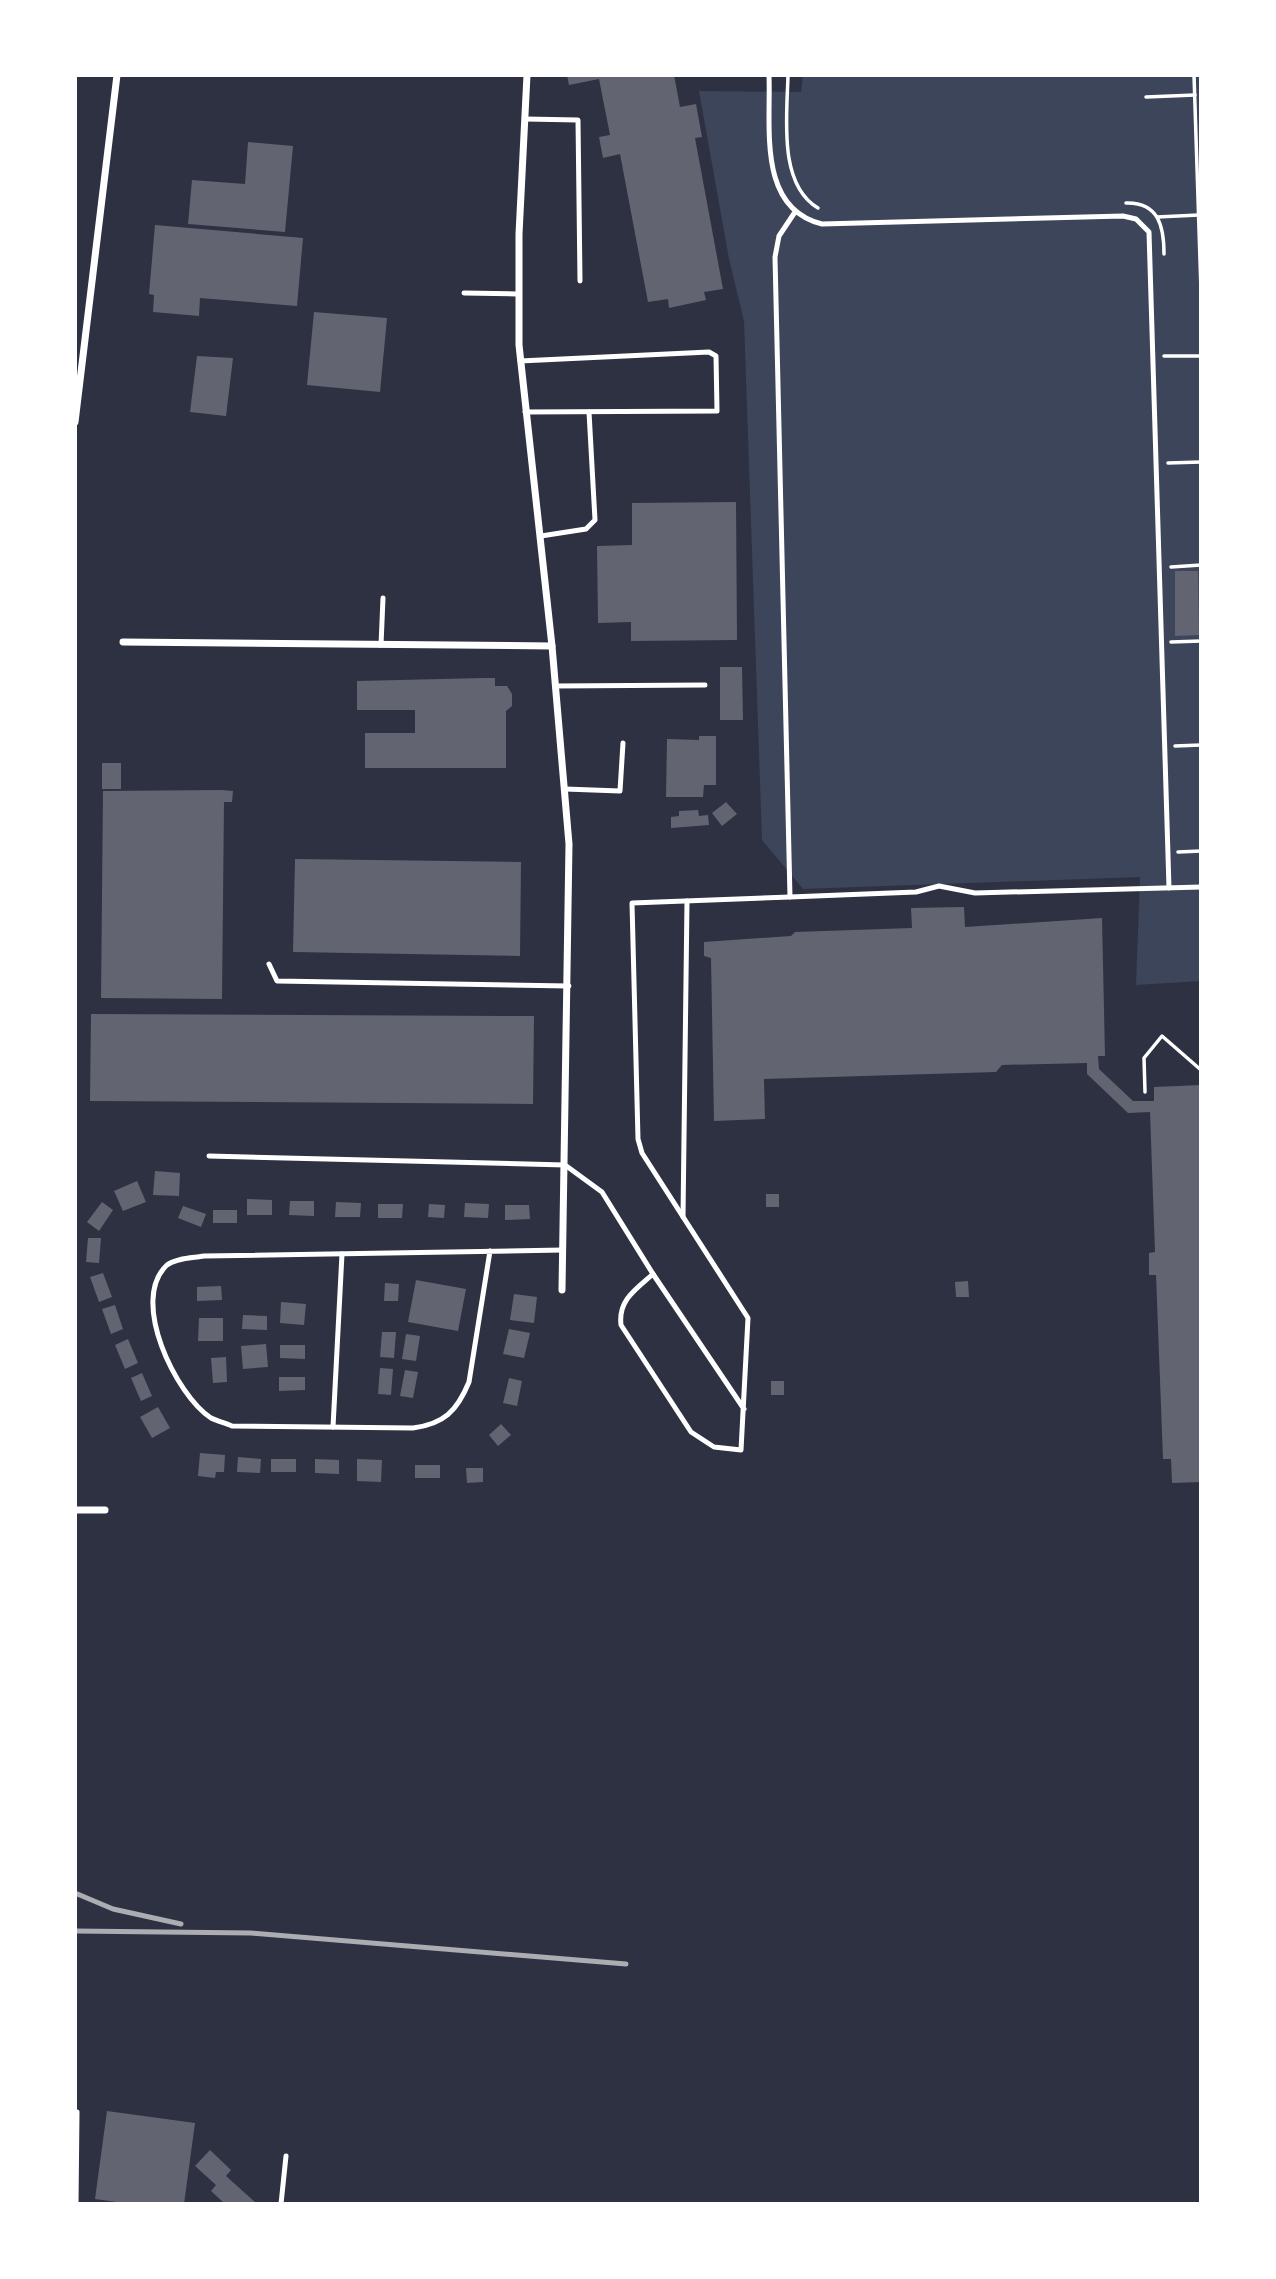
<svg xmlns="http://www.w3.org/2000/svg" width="1276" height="2279" font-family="Rubik,sans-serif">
	<rect width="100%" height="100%" fill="#2d3142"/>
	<path fill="#3c4559" d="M 803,75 L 1201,75 L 1201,981 L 1136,985 L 1140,877 L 803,889 L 762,840 L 744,321 L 729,259 L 699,91 L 801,92 Z"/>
	<g fill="#626471">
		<path d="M 567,75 L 674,75 L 680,107 L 696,104 L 702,137 L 695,138 L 723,289 L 704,292 L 706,300 L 669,308 L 668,299 L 648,302 L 620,154 L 603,158 L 599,137 L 610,135 L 599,79 L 569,85 Z"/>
		<path d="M 248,142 L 293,146 L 285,232 L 188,224 L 192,180 L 245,184 Z"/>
		<path d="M 155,225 L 303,238 L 297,306 L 200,298 L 199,316 L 153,312 L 154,295 L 149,294 Z"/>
		<path d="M 314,312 L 387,318 L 380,392 L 307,385 Z"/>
		<path d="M 197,356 L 233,358 L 226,416 L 190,412 Z"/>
		<path d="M 736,502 L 737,640 L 631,641 L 631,622 L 598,623 L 597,546 L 632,545 L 632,503 Z"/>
		<path d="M 1175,571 L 1198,571 L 1199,635 L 1175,636 Z"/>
		<path d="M 720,667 L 742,667 L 743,720 L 720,720 Z"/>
		<path d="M 484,678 L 495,678 L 495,686 L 507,686 L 512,694 L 512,706 L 506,711 L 506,768 L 365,768 L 365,733 L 415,733 L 415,710 L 357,710 L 357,681 Z"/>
		<path d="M 699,736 L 716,736 L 716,785 L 704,785 L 703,797 L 666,797 L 667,739 L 699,740 Z"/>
		<rect x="102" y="763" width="19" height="26"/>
		<path d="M 222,790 L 233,791 L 232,802 L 224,802 L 222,999 L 101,998 L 103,791 Z"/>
		<path d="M 726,802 L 737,814 L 722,826 L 712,813 Z"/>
		<path d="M 698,810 L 699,816 L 708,815 L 709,825 L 671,828 L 671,817 L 679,816 L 679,811 Z"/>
		<path d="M 295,859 L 521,862 L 520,956 L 293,952 Z"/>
		<path d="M 964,907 L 965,927 L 1102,918 L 1105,1056 L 1098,1056 L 1099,1069 L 1133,1101 L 1154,1101 L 1154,1087 L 1201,1085 L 1201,1482 L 1172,1483 L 1171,1459 L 1163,1459 L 1156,1275 L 1149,1275 L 1149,1253 L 1155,1252 L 1150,1112 L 1128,1113 L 1087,1074 L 1087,1063 L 1002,1065 L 996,1072 L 764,1079 L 765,1119 L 714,1121 L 711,958 L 704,956 L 704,942 L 791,936 L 795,932 L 912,928 L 911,908 Z"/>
		<path d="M 91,1014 L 534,1016 L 533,1104 L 90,1101 Z"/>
		<path d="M 155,1171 L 180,1173 L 179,1196 L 153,1195 Z"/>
		<path d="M 137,1181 L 146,1202 L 123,1211 L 114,1191 Z"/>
		<rect x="766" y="1194" width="13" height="13"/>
		<path d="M 247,1199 L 272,1200 L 272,1215 L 247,1215 Z"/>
		<path d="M 290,1201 L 314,1201 L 314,1216 L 289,1215 Z"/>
		<path d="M 102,1202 L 113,1210 L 99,1231 L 87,1222 Z"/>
		<path d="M 336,1202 L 361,1203 L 360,1217 L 335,1217 Z"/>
		<path d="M 465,1203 L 489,1204 L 488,1218 L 464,1217 Z"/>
		<path d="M 378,1204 L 403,1204 L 402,1218 L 378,1218 Z"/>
		<path d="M 429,1204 L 445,1205 L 444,1218 L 428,1217 Z"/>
		<path d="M 505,1205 L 529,1205 L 530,1219 L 505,1220 Z"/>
		<path d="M 183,1206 L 206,1214 L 201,1227 L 178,1218 Z"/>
		<rect x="213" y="1210" width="24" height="13"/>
		<path d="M 88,1238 L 101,1238 L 99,1263 L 86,1262 Z"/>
		<path d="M 103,1273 L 112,1297 L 99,1302 L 90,1277 Z"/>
		<path d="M 416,1280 L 466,1289 L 458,1331 L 408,1322 Z"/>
		<path d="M 968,1281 L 969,1297 L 956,1297 L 955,1282 Z"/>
		<path d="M 385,1283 L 399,1284 L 398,1301 L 384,1301 Z"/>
		<path d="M 221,1286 L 222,1300 L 197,1301 L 197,1287 Z"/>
		<path d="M 514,1294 L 537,1297 L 534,1323 L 510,1320 Z"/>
		<path d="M 281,1302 L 306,1304 L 304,1325 L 280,1323 Z"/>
		<path d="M 115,1305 L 123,1329 L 111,1334 L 102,1309 Z"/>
		<path d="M 243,1315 L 267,1316 L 267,1330 L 242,1329 Z"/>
		<path d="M 199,1318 L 223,1318 L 223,1341 L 198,1341 Z"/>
		<path d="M 509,1329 L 530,1333 L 524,1358 L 503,1354 Z"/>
		<path d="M 382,1332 L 396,1332 L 394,1358 L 380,1357 Z"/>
		<path d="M 406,1334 L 420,1336 L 416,1361 L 402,1359 Z"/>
		<path d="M 128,1339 L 138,1363 L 125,1369 L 115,1345 Z"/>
		<path d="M 266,1344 L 268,1367 L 243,1369 L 241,1346 Z"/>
		<path d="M 280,1345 L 305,1345 L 305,1359 L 280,1358 Z"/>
		<path d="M 226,1357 L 227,1382 L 213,1383 L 211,1358 Z"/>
		<path d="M 380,1368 L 393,1369 L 391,1395 L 378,1394 Z"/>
		<path d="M 405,1370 L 418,1372 L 413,1398 L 400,1396 Z"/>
		<path d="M 142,1373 L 152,1396 L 141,1401 L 131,1378 Z"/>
		<path d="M 279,1377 L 305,1377 L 305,1390 L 279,1391 Z"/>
		<path d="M 509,1378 L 522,1381 L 517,1406 L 503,1403 Z"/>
		<rect x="771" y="1381" width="13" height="14"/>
		<path d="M 158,1407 L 170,1428 L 152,1438 L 140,1417 Z"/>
		<path d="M 501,1424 L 511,1435 L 498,1446 L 489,1435 Z"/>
		<path d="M 200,1453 L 225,1455 L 224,1472 L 216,1472 L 215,1478 L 198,1476 Z"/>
		<path d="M 238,1457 L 261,1459 L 260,1473 L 237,1472 Z"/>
		<rect x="271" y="1459" width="25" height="13"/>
		<path d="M 315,1459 L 339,1460 L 339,1474 L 315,1473 Z"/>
		<path d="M 357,1459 L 382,1460 L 381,1482 L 357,1481 Z"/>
		<rect x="415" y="1465" width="25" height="13"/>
		<path d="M 466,1468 L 483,1468 L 483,1482 L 467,1483 Z"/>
		<path d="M 107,2111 L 195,2123 L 184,2204 L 131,2204 L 95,2199 Z"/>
		<path d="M 210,2150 L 231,2170 L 226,2176 L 257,2204 L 225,2204 L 211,2191 L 216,2185 L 195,2166 Z"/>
	</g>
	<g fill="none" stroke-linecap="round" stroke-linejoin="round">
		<g stroke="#fff" stroke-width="3.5">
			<path d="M 788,75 C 787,117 778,184 818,208"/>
			<path d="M 1194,75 L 1201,291"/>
			<path d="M 1146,97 L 1195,95"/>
			<path d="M 1126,203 C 1159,202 1164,227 1164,254"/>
			<path d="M 1157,217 L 1199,215"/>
			<path d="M 1164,356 L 1201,356"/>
			<path d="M 1168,463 L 1201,462"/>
			<path d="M 1171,567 L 1201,565"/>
			<path d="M 1171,642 L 1201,641"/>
			<path d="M 1175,746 L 1201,745"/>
			<path d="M 1178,852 L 1201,851"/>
			<path d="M 1145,1092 L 1144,1058 L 1162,1036 L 1201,1070"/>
		</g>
		<g stroke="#fff" stroke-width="5">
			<path d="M 769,75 C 771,127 757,208 822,224 L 1123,216 L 1136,219 L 1149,232 L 1169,888"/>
			<path d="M 525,119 L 578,120 L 580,281"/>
			<path d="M 795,212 L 779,236 L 775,257 L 790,897 L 916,892 L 939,886 L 975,893 L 1201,887"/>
			<path d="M 464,293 L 517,294"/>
			<path d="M 520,361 L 709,352 L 716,356 L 717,411 L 525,412"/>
			<path d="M 541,536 L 586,529 L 595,520 L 589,412"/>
			<path d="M 381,645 L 383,598"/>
			<path d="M 556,686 L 705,685"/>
			<path d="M 565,789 L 620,791 L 623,743"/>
			<path d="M 269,964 L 277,981 L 569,986"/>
			<path d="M 209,1156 L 565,1165 L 602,1192 L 653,1274"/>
			<path d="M 683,1217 L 687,901"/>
			<path d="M 490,1251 L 469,1382 C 457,1411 444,1424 413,1428 L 232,1426 C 225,1423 217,1421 211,1418 C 176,1395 129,1300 167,1265 C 176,1258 193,1258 204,1256 C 323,1254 443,1252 563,1250"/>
			<path d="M 744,1409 L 653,1274 C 636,1289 618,1300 621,1325 L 691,1432 L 714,1447 L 741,1450 L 748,1318 L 642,1153 L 638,1139 L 632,903 L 790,897"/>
			<path d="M 333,1427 L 342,1254"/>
			<path d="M 76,2204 L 77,2112"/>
			<path d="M 281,2204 L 286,2156"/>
		</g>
		<g stroke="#fff" stroke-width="7">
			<path d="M 527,75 L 519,234 L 519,345 L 552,646 L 569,844 L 562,1290"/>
			<path d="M 75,422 L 117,75"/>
			<path d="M 123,642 L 552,646"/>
			<path d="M 75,1510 L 105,1510"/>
		</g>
		<g stroke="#abadb3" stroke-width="5">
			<path d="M 75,1893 L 113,1909 L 181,1924"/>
			<path d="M 75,1931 L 251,1933 L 626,1964"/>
		</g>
	</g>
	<rect width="1276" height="2279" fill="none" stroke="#ffffff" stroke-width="154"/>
</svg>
